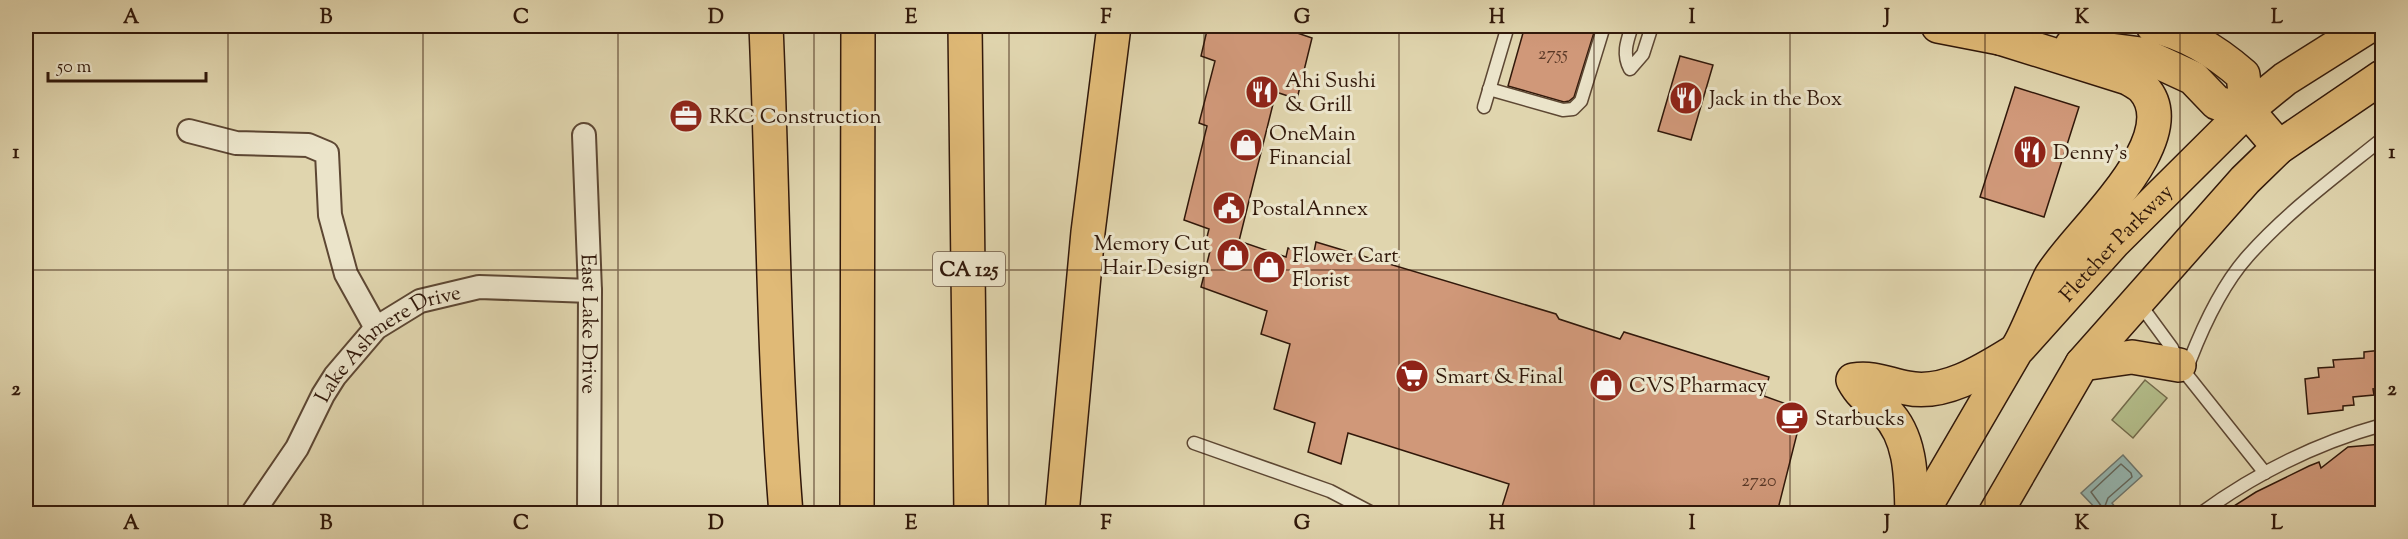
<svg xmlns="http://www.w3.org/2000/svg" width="2408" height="539" font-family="'Sorts Mill Goudy',serif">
	<rect width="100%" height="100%" fill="#e0d5ae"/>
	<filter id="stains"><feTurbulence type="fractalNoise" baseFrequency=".00333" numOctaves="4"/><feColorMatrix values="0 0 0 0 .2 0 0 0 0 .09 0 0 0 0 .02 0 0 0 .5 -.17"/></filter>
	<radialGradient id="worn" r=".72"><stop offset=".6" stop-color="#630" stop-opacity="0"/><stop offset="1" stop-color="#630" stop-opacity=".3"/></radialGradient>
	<path fill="#b3bd8a" stroke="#726a4a" stroke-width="1.5" d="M 2145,380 L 2167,398 L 2133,438 L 2112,420 Z"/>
	<path fill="#95b7b2" stroke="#6d776f" stroke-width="1.5" d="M 2123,455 L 2142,476 L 2112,503 L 2115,507 L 2108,513 L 2100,513 L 2081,493 Z"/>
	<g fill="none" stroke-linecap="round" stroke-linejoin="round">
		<path stroke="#63685e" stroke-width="1.5" d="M 2121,464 L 2131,473 L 2132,477 L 2108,498 L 2105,506 L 2102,507 L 2091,492 Z"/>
	</g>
	<g fill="#d09879" stroke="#31180a" stroke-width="1.5">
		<path d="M 1208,26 L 1277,26 L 1312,38 L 1297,99 L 1276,92 L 1239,241 L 1286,257 L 1288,248 L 1313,257 L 1316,242 L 1556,314 L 1559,319 L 1620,339 L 1624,332 L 1769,377 L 1764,396 L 1803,410 L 1777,513 L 1500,513 L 1509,484 L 1348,433 L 1341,464 L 1308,452 L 1315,423 L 1274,409 L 1290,344 L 1261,334 L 1267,311 L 1201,287 L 1210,251 L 1204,249 L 1209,229 L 1184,220 L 1207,126 L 1199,123 L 1215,61 L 1201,56 Z"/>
		<path d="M 1525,26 L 1596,26 L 1574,97 L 1569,101 L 1564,102 L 1508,86 Z"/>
		<path d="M 1680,56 L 1713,65 L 1691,140 L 1658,131 Z"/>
		<path d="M 2015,87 L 2079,107 L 2044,217 L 1980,197 Z"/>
		<path d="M 2382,350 L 2382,388 L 2373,389 L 2374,395 L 2353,397 L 2354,405 L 2343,406 L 2343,410 L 2308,414 L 2305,379 L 2319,377 L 2318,368 L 2334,367 L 2333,360 L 2364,358 L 2364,352 Z"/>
		<path d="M 2382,444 L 2382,506 L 2363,513 L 2223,513 L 2256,492 L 2309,466 L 2319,462 L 2321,468 L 2348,447 Z"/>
	</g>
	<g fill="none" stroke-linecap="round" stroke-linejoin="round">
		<g stroke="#5d4733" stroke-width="15">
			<g id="lane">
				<path d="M 1632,26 C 1627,41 1622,54 1630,69 L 1643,54 L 1652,26"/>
				<path d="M 1489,89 L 1563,110 L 1573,109 L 1581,101 L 1604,26"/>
				<path d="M 1484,107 L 1508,26"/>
				<path d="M 2139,303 L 2172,348 L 2179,365 L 2265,473"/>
				<path d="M 2181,364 L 2190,360 C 2204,324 2222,285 2248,256 C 2287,212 2336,176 2382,139"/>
				<path d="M 1194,443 L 1330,491 L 1374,514"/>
				<path d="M 2200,514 C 2255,474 2317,443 2382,425"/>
			</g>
		</g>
		<g stroke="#5d4733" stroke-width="26">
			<g id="street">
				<path d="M 189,131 L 236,143 L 308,145 L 327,153 L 330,215 L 346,274 L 376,328"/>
				<path id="s1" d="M 584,135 L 590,291 L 589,514"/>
				<path id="s2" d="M 252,514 L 297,448 L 323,395 L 335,376 L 376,328 L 420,301 L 479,287 L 590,291"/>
			</g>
		</g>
		<g stroke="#31180a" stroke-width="36">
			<g id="primary">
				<path d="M 1938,26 L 2000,38 L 2023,40"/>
				<path d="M 2153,26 C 2186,33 2218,53 2243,75 L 2247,110"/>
				<path d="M 2072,45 L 2141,54 L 2193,78 L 2217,103 L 2247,110 L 2279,147"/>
				<path d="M 2082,364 L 2132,357 L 2179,365"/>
				<path d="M 1912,514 C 1911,480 1912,438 1886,412 C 1872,399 1864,400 1853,380 C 1874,377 1887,384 1907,388 C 1943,396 1983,371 2012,353 C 2023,346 2043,290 2051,276 C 2074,236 2190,139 2143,88 C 2139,84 2133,81 2128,78 L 2000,38"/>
				<path id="s3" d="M 1921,514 L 2016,351 L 2114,242 L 2247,110 L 2285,79 L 2369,26"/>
				<path d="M 1995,514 L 2082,364 L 2245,180 L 2279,147 L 2382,77"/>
			</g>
		</g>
		<g stroke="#31180a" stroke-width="36">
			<g id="highway">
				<path d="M 766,26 C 773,188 773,351 786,514"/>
				<path d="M 965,26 L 971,514"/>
				<path d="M 857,514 L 858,26"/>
				<path d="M 1062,514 L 1088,232 L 1114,26"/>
			</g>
		</g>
		<use href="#lane" stroke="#ebe4ca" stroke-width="12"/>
		<use href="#street" stroke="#ebe4ca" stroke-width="22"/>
		<use href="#primary" stroke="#e0ba77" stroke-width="33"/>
		<use href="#highway" stroke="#e0ba77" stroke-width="33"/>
	</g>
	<path fill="none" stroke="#31180a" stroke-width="1.5" stroke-opacity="0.55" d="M 228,26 L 228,514M 423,26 L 423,514M 618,26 L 618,514M 814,26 L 814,514M 1009,26 L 1009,514M 1204,26 L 1204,514M 1399,26 L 1399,514M 1594,26 L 1594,514M 1790,26 L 1790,514M 1985,26 L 1985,514M 2180,26 L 2180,514M 26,270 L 2382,270"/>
	<defs>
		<g id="restaurant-disc" transform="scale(1.725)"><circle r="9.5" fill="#8f2418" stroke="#ebe4ca"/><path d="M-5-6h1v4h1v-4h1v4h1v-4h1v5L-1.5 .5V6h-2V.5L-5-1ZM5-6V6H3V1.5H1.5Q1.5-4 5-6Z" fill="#fff"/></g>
		<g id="office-disc" transform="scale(1.725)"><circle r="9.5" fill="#8f2418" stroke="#ebe4ca"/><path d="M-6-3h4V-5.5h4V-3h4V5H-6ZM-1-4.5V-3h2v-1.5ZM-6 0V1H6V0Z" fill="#fff"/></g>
		<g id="shop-disc" transform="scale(1.725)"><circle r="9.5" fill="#8f2418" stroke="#ebe4ca"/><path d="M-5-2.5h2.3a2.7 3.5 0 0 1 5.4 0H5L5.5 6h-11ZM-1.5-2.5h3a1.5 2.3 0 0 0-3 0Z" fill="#fff"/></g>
		<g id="civic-disc" transform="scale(1.725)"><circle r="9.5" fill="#8f2418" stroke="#ebe4ca"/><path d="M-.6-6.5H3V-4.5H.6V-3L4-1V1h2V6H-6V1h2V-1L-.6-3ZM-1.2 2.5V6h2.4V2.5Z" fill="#fff"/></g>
		<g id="supermarket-disc" transform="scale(1.725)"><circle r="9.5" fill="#8f2418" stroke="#ebe4ca"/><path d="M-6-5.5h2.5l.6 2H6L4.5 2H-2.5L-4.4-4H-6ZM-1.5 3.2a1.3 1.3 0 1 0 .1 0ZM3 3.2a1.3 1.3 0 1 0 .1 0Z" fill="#fff"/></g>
		<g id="cafe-disc" transform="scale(1.725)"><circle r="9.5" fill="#8f2418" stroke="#ebe4ca"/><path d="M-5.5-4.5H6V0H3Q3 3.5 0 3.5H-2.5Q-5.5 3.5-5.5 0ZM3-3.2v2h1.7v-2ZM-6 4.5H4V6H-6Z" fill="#fff"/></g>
	</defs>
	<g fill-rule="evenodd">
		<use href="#restaurant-disc" x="1262" y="92"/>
		<use href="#restaurant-disc" x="1686" y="98"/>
		<use href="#office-disc" x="686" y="116"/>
		<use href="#shop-disc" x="1246" y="145"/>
		<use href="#restaurant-disc" x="2030" y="152"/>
		<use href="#civic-disc" x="1229" y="208"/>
		<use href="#shop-disc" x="1233" y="255"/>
		<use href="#shop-disc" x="1269" y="267"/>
		<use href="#supermarket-disc" x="1412" y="376"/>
		<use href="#shop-disc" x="1606" y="385"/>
		<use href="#cafe-disc" x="1792" y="418"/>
	</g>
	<g text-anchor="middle" stroke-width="6" stroke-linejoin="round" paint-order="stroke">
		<g font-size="18" fill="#593826">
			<text x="1553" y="59">2755</text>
			<text x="1759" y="486">2720</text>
		</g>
		<rect fill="#ebe4ca" stroke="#695544" stroke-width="1.5" x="933" y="252" width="72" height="34" rx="4.5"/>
		<g font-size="20" font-weight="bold" fill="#31180a">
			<text x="969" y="276">CA 125</text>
		</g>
		<g font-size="21" fill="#31180a" stroke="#ebe4ca" text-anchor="start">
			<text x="1285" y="87">Ahi Sushi<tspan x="1285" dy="24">&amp; Grill</tspan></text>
			<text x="1709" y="105">Jack in the Box</text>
			<text x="709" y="123">RKC Construction</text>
			<text x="1269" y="140">OneMain<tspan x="1269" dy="24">Financial</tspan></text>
			<text x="2053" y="159">Denny's</text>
			<text x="1252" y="215">PostalAnnex</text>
			<text x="1210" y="250" text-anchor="end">Memory Cut<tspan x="1210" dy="24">Hair Design</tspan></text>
			<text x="1292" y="262">Flower Cart<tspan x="1292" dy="24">Florist</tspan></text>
			<text x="1435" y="383">Smart &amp; Final</text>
			<text x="1629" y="392">CVS Pharmacy</text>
			<text x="1815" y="425">Starbucks</text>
		</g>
		<g font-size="21" fill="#31180a" stroke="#ebe4ca">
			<text dy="7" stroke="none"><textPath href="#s3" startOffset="336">Fletcher Parkway</textPath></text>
			<text dy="7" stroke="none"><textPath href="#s1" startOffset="189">East Lake Drive</textPath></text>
			<text dy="7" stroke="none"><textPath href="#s2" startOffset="225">Lake Ashmere Drive</textPath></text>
		</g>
	</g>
	<rect width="2408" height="539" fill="none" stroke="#e0d5ae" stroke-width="66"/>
	<path d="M48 72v9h158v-9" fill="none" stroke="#31180a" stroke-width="3"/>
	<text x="57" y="72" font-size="18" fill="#31180a" stroke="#ebe4ca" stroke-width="4.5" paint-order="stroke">50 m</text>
	<rect x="33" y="33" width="2342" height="473" fill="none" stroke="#31180a" stroke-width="2"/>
	<g font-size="20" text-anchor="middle" font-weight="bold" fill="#31180a">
		<text x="131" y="23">A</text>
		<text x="326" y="23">B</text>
		<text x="521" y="23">C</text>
		<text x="716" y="23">D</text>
		<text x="911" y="23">E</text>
		<text x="1106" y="23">F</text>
		<text x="1302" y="23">G</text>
		<text x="1497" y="23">H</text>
		<text x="1692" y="23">I</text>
		<text x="1887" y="23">J</text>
		<text x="2082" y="23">K</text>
		<text x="2277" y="23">L</text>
		<text x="16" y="158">1</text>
		<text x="2392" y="158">1</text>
		<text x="16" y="395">2</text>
		<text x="2392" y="395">2</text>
		<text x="131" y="529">A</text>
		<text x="326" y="529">B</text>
		<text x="521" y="529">C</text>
		<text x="716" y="529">D</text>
		<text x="911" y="529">E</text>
		<text x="1106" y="529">F</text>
		<text x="1302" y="529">G</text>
		<text x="1497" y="529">H</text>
		<text x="1692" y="529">I</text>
		<text x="1887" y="529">J</text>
		<text x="2082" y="529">K</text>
		<text x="2277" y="529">L</text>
	</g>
	<rect width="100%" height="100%" filter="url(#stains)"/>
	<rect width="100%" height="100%" fill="url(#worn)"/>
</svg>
